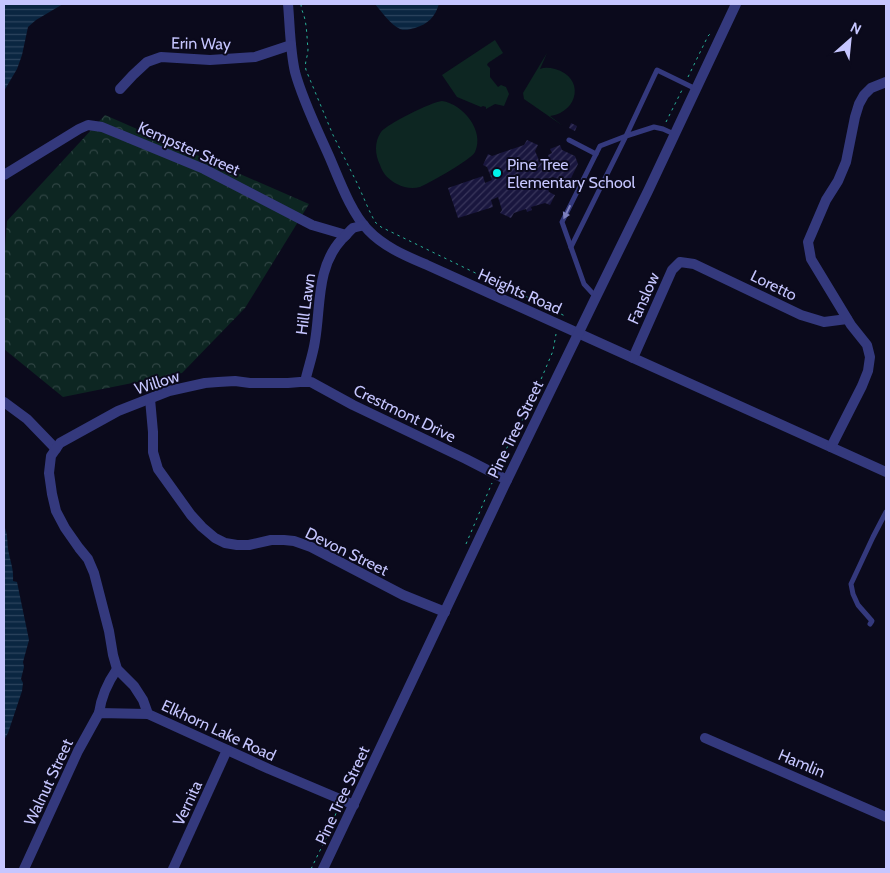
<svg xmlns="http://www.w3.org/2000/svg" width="890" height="873" font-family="Cabin,sans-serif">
	<defs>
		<pattern id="forest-crowns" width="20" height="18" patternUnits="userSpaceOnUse" patternTransform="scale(1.25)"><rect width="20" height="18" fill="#0d2622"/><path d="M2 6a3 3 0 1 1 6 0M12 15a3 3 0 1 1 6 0" fill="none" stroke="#2f4443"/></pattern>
		<pattern id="water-rules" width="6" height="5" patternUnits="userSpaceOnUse" patternTransform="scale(1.25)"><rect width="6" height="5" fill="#0a2641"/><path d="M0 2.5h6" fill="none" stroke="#2c445e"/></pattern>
		<pattern id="building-hatch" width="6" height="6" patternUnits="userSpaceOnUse" patternTransform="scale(1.25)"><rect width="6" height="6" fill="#19163e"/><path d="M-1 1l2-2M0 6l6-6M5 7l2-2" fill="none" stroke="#39365b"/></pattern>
	</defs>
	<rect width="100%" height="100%" fill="#0b0a1c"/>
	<path fill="url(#forest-crowns)" d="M 105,115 L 309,204 L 245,308 L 182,373 L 63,397 L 4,349 L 4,259 L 7,221 Z"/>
	<g fill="#0d2622">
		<path d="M 495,40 L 503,53 L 488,63 L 487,65 L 490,68 L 490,77 L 498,87 L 501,85 L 506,87 L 509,94 L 504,106 L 495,104 L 486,109 L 486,107 L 483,106 L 481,107 L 457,97 L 442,75 Z"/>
		<path d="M 547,53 L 540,69 C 545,67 550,68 555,69 C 585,77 579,112 550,116 L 563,126 L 524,99 L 523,93 Z"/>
		<path d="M 442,101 C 463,104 485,131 475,152 C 471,160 429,183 420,187 C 413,189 404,188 397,184 C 389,180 383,174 380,165 C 375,155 374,142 381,132 C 387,124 431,102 442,101 Z"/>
	</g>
	<g fill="url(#water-rules)">
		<path d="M 4,4 L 63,4 L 36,20 L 28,27 L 22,55 L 17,69 L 4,91 Z"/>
		<path d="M 375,4 L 439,4 C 435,17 428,24 415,28 C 410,29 405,31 400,29 C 391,25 381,11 375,4 Z"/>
		<path d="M 4,526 C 8,534 7,540 8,549 C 10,561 14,569 13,581 L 17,582 L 29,640 L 23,662 L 24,667 L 21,679 L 23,683 L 22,691 L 8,733 L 4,740 Z"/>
	</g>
	<g fill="url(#building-hatch)">
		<path d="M 571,123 L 577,126 L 575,131 L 569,128 Z"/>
		<path d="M 527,140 L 538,145 L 535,151 L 539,160 L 547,158 L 549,158 L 548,155 L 552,153 L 550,149 L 560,145 L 562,150 L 575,156 L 578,164 L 571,178 L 561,181 L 553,177 L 545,180 L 549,192 L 555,195 L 550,205 L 545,203 L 531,207 L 532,210 L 527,212 L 526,209 L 514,213 L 511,218 L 500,213 L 502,210 L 498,197 L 491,200 L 493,207 L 458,218 L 448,188 L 483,176 L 485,183 L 492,180 L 487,167 L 483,165 L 488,154 L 492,156 L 524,145 Z"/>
	</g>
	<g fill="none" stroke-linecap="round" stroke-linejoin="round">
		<g stroke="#28b198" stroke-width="1" stroke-dasharray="2.5 4" stroke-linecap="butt">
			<path d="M 301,4 C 301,10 304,14 305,20 C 307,29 307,40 308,49 C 308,57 304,62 306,70 L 333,135 L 358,185 L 369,210 L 375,222 L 381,227 L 498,284 L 517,292 L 565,316"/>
			<path d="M 688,77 L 708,36 L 712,32"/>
			<path d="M 666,122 L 682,90"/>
			<path d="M 497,465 L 503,451 L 510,445 L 531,403 L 553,351 L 556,334"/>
			<path d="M 466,544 L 492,483"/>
			<path d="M 311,869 L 328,834 L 338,808"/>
		</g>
		<g stroke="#34397d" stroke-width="5">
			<path d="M 569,140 L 596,154"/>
			<path d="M 571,247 L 626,136 L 654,127 L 663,129 L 674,134"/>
			<path d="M 596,297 L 584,284 L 562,222 L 600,146 L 626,136 L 657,70 L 696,89"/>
			<path d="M 870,624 L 872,621 L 858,605 L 853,594 L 851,584 L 873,537 L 886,512"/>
		</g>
		<g stroke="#34397d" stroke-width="10">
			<path d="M 288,4 C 290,26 290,50 295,72 C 303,101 317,129 329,156 C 339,179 351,213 368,230 C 384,247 406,256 427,265 L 886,472"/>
			<path d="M 120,89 L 133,75 L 147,62 L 161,57 L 210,60 L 255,57 L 291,45"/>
			<path d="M 4,175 L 79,129 L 88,125 L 102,127 L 204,169 L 312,225 L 346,235"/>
			<path d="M 633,358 L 672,270 L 680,262 L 694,264 L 801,315 L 824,322 L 847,319"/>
			<path d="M 305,382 C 308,368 313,355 315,341 C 321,306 316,267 342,239 C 346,236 349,231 353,228 C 356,227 361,226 364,225"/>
			<path d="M 150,399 L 153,432 L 153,452 L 158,469 L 191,515 L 202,527 L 215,538 L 225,543 L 237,545 L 249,545 L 271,540 L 284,540 L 294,541 L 311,547 L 403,595 L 445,612"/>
			<path d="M 4,402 L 27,419 L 56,449"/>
			<path d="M 831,447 L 862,386 L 868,371 L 870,357 L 867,345 L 851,325 L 811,259 L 808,242 L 826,200 L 838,181 L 846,162 L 855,117 L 859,104 L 864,95 L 871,88 L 886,82"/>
			<path d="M 99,713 C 101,698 108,682 117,669"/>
			<path d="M 705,738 L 886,817"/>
			<path d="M 354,805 L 269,769 L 148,714 L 143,700 L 134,686 L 117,669 L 113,655 L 109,631 L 94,573 L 88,559 L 79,548 L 65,528 L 56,511 L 52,494 L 49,473 L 51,456 L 60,443 L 118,411 L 169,391 L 205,383 L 218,382 L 235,381 L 250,383 L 288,383 L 300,382 L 311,382 L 353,405 L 466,459 L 507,480"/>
			<path d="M 24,869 L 78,751 L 99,713 L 148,714"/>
			<path d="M 173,869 L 227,750"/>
			<path d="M 323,869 L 507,480 L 596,297 L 648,191 L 736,4"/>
		</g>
	</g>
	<defs><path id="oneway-solid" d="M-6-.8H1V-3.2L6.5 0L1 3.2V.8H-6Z" transform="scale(1.25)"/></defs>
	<use fill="#7d80be" href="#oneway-solid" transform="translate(567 212) rotate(116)"/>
	<circle fill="#00f1ec" stroke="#0b0a1c" stroke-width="2" cx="497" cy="173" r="5"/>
	<g text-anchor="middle" stroke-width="4" stroke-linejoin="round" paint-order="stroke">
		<g font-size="16" fill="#c6c6ff" stroke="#0b0a1c">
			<text transform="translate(201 43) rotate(1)" y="6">Erin Way</text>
			<text transform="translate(189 148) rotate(24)" y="6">Kempster Street</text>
			<text transform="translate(774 285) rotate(26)" y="6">Loretto</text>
			<text transform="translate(520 291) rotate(24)" y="6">Heights Road</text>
			<text transform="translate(643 298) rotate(-66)" y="6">Fanslow</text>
			<text transform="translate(305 304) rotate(-82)" y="6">Hill Lawn</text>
			<text transform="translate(157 382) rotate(-18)" y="6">Willow</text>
			<text transform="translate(405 413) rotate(26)" y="6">Crestmont Drive</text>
			<text transform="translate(515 429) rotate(-64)" y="6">Pine Tree Street</text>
			<text transform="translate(347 551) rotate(26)" y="6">Devon Street</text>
			<text transform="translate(219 730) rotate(25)" y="6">Elkhorn Lake Road</text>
			<text transform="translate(802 763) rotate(23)" y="6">Hamlin</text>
			<text transform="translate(48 782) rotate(-65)" y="6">Walnut Street</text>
			<text transform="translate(342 795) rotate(-65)" y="6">Pine Tree Street</text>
			<text transform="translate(187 803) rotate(-65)" y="6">Vernita</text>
		</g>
		<g font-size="16" fill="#c6c6ff" stroke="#0b0a1c" text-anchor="start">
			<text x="507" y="170">Pine Tree<tspan x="507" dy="18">Elementary School</tspan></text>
		</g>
	</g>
	<rect width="890" height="873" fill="none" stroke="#c6c6ff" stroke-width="10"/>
	<g transform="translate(850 40) rotate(27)" stroke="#0b0a1c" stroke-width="4" paint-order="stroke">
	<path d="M0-4L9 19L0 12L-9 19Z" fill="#c6c6ff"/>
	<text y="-8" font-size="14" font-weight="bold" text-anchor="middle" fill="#c6c6ff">N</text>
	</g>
</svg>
